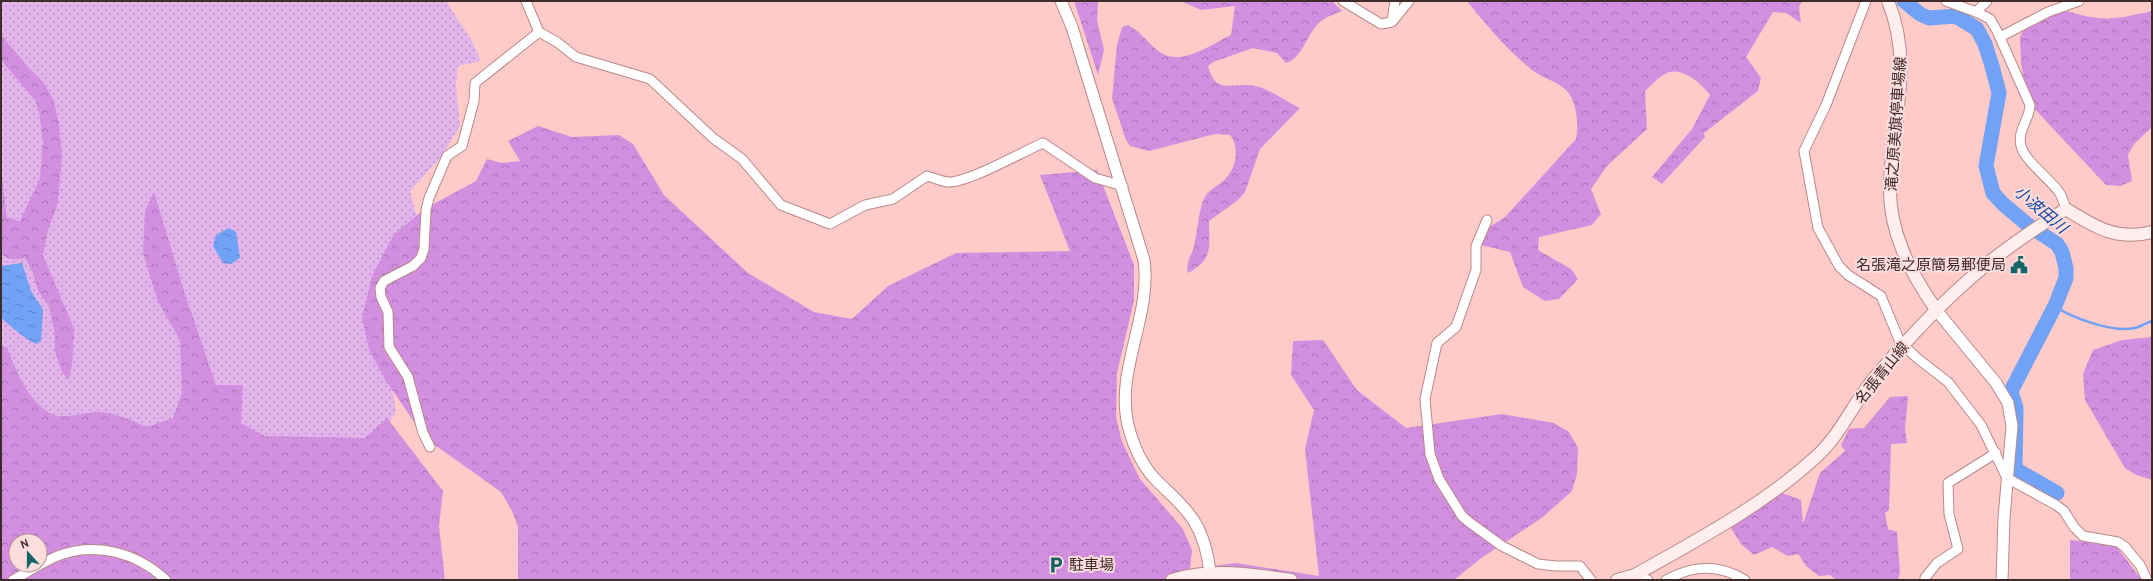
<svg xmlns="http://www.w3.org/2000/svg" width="2153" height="581" font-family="Cabin,'Noto Sans JP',sans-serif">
	<defs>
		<pattern id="green-dots" width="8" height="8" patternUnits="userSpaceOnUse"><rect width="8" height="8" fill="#e2b4eb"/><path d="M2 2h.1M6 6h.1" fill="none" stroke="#b993bf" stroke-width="1.8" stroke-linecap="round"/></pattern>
		<pattern id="forest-crowns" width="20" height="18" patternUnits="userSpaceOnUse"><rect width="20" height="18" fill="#d28fe0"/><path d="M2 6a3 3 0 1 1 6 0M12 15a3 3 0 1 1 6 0" fill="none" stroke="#ac75b6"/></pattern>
		<pattern id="water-ripples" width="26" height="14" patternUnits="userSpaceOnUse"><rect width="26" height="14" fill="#71a2f5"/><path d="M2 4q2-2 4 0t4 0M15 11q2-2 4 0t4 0" fill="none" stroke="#5e84c7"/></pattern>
	</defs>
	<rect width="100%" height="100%" fill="#fecbc9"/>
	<path fill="url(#green-dots)" d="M 1,1 L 446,1 L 473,43 L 481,61 L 458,66 L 456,86 L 460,126 L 441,157 L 410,191 L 419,226 L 390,374 L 396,412 L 384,432 L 359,448 L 63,437 L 1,392 Z"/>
	<g fill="url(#forest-crowns)" fill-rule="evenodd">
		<path d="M 1074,1 L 1098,1 L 1097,20 L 1104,50 L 1098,75 Z"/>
		<path d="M 1181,1 L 1332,1 L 1342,11 C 1335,14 1326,17 1320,22 C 1307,33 1303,58 1286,63 L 1277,53 L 1253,48 L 1213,62 L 1208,66 C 1216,97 1233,81 1255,86 C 1268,88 1287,102 1300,108 L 1260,149 L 1245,192 L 1238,200 L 1209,221 C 1209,247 1214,259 1188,273 C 1185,262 1192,256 1194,246 C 1198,232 1198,208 1206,195 C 1211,188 1222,184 1227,177 C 1237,166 1239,145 1230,135 L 1215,134 L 1149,151 L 1130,146 L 1126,140 L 1112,98 L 1117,45 L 1122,27 L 1128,25 C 1141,32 1147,42 1158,51 C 1180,68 1210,45 1231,35 L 1235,6 L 1201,10 Z"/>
		<path d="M 1467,1 L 1803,1 L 1799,6 L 1801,23 L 1786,13 L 1773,12 L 1746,57 L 1761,78 L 1758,91 L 1704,133 L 1705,137 L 1662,184 L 1652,177 L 1692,129 L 1710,95 C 1701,83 1680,65 1665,74 C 1657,78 1651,86 1645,91 L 1647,129 L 1607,166 L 1591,189 L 1601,214 L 1592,225 L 1539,237 L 1538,250 L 1571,269 L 1578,279 L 1559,299 L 1545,301 L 1523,287 L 1510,252 L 1481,245 L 1483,231 L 1505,217 L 1576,139 C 1579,125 1577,101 1566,90 C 1557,81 1542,78 1532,70 C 1507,50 1487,26 1467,1 Z"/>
		<path d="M 2063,10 C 2102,22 2113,20 2152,11 L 2152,127 L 2134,144 L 2128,155 L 2132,181 L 2120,186 L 2106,185 L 2028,102 L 2021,63 L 2020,38 L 2024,25 Z"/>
		<path d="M 1,35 L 29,68 L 43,82 L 53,99 L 59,123 L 62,156 L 58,203 L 48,230 L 43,255 L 74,329 L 72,366 L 68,380 L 61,370 L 55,351 L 55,335 L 49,306 L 38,291 L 33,273 L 25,258 C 15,260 8,261 1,253 L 1,171 L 7,218 L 20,221 L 40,178 L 43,142 L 39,111 L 35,100 L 1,60 Z"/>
		<path d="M 538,126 L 572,137 L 619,135 L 633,144 L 664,195 L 748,273 L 814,312 L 852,319 L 888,286 L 956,253 L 1070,251 L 1040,175 L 1097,170 L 1134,265 L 1134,300 L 1117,373 L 1116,417 L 1122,442 L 1140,479 L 1183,529 L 1192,550 L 1190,569 L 1236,563 L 1319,576 L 1305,449 L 1314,410 L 1291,375 L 1293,341 L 1323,340 L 1357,390 L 1406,428 L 1502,414 L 1554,423 L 1569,432 L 1578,448 L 1577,474 L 1572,491 L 1543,517 L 1480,559 L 1454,580 L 518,580 L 518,527 L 512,511 L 501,492 L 425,438 L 384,378 L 369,349 L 362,318 L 372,276 L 394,234 L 426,208 L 476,181 L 487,159 L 502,163 L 520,161 L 508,141 Z"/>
		<path d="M 154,192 L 184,291 L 216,385 L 243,385 L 241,423 L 265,436 L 365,438 L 387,418 L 443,491 L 439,526 L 445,580 L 1,580 L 1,346 L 7,347 C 16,371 28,402 52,414 C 63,420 86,412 98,412 C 115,412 132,421 147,427 L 173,418 L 182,393 L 180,340 L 158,302 L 143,253 L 145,211 ZM 16,541 L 40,541 L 40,565 L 16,565 Z"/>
		<path d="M 2152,337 L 2152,480 L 2136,475 L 2125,468 L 2085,400 L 2083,374 L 2093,350 L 2122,340 Z"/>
		<path d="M 1908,396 L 1905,428 L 1907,443 L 1891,444 L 1889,510 L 1885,513 L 1888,529 L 1897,532 L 1900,572 L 1898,580 L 1836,580 L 1830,575 L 1819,576 L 1807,567 L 1798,554 L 1788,556 L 1772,547 L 1754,555 L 1741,544 L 1731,528 L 1780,492 L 1801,500 L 1803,524 L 1820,473 L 1845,451 L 1841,445 L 1849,429 L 1864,428 L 1890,397 Z"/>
		<path d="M 2070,540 L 2116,546 L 2142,580 L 2070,580 Z"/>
	</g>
	<g fill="url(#water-ripples)">
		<path d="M 229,228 L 236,232 L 240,258 L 231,264 L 223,263 L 213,246 L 216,235 Z"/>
		<path d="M 22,263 L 31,291 L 43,310 L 41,341 L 37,344 C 25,340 11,326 1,318 L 1,266 Z"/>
	</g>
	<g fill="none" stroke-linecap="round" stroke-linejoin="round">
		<path stroke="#71a2f5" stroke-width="2.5" d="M 2055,306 C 2071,318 2114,333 2135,328 C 2140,327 2146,323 2152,321"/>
		<path stroke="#71a2f5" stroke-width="15" d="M 1904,1 L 1920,14 L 1929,18 L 1956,16 L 1977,29 L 1985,44 L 1992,66 L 1999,93 L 1986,166 L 1993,193 L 2003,204 L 2028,225 L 2057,244 L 2062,252 L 2066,268 L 2066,278 L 2055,306 L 2011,391 L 2016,408 L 2015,469 L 2057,493"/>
		<g stroke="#b98988" stroke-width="11">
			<g id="minor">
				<path d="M 526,1 L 539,32 L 557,42 L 576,57 L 650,79 L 713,138 L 742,159 L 781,205 L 830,224 L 865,205 L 893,199 L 927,176 C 934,178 941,181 948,182 C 968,183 1022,152 1043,143 L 1095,178 L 1123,186"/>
				<path d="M 1343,1 L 1381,24 L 1392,22 L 1409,1"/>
				<path d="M 1866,1 L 1826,105 L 1804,151 L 1818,228 L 1839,266 L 1848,275 L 1881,296 L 1900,342 L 1917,358 L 1948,382 L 1981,425 L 2007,478 L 2056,505 L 2064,511 L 2074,527 L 2083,536 L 2118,542 L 2125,547 L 2140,565 L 2147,580"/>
				<path d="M 1946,1 L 1976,12"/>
				<path d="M 1987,1 L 1976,12 L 1990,19 L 1997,31 L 2030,105 C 2030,119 2017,130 2021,146 C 2025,161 2049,178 2059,192 C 2062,196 2064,203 2066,209"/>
				<path d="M 1392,21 L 1395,1"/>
				<path d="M 2000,37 L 2048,12 L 2079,1"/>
				<path d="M 1487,220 L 1476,246 L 1476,270 L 1456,327 L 1437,343 L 1425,399 L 1430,454 L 1439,479 L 1462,516 L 1469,522 L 1502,546 L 1538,564 L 1556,566 L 1580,566 L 1591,580"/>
				<path d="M 430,447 L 423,433 L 408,377 L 389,347 L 388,312 L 381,297 L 380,288 L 384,281 L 413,266 L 421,258 L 424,249 L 426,210 L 429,198 L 447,156 L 462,146 L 474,101 L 475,83 L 539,32"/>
				<path d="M 1635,575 L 1648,580"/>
				<path d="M 13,580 C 28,572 44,561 60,555 C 98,542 137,553 166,580"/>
				<path d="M 1666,580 C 1693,565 1718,564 1745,580"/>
				<path d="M 1925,580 L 1925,578 L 1937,563 L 1958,549 L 1949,514 L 1948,483 L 1996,453"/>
			</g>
		</g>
		<g stroke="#b98988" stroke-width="13">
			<g id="tertiary">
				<path d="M 1061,1 L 1072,27 L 1144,260 C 1152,316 1115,370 1128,425 C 1133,445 1142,466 1157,481 C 1170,494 1184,505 1194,521 C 1204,537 1208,554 1210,573"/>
				<path d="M 1937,311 L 1996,383 L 2008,403 L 2012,426 L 2004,518 L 2002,580"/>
			</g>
		</g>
		<g stroke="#b98988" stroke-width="14">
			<g id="secondary">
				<path d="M 1888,1 C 1914,64 1892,120 1890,184 C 1888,231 1911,274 1937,311"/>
				<path d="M 1172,580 C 1211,568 1252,574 1291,580"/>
				<path d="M 1617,580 L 1635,575 C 1697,540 1764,505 1817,456 C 1842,433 1854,401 1876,376 C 1906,341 1938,306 1973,276 C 2001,251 2034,229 2066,209 C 2095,227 2116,241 2152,232"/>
			</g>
		</g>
		<use href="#minor" stroke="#fff" stroke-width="9"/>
		<use href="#tertiary" stroke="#fff" stroke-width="11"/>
		<use href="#secondary" stroke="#feeeee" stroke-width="12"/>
	</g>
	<defs>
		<g id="civic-bare" transform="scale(1.38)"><path d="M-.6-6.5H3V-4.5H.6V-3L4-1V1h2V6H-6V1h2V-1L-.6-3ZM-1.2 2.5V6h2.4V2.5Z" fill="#156468" stroke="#fddedc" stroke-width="2.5" paint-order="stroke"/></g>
		<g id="parking-bare" transform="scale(1.38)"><path d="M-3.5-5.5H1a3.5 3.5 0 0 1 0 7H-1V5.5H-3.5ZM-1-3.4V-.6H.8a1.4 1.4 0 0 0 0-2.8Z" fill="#156468" stroke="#fddedc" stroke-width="2.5" paint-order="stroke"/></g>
	</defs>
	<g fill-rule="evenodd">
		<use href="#civic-bare" x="2019" y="265"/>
		<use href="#parking-bare" x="1056" y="565"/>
	</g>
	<g text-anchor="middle" stroke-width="4" stroke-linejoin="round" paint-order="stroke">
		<g font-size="15" fill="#3f2b2a" stroke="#fddedc">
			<text transform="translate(1896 124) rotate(-86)" y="5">滝之原美旗停車場線</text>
			<text transform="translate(1882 373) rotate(-51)" y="5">名張青山線</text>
		</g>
		<g font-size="15" fill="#3f2b2a" stroke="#fddedc" text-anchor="end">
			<text x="2006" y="270">名張滝之原簡易郵便局</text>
			<text x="1069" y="570" text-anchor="start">駐車場</text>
		</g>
		<g font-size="16" font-style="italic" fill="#0e47a6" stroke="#fddedc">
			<text transform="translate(2041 209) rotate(40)" y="6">小波田川</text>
		</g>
	</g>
	<rect width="2153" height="581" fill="none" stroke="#3f2b2a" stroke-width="4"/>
	<g transform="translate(28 553) rotate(339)"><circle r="19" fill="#fddedc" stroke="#b19695"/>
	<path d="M0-3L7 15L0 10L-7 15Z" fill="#156468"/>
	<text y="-6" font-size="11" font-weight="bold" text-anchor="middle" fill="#3f2b2a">N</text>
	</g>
</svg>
